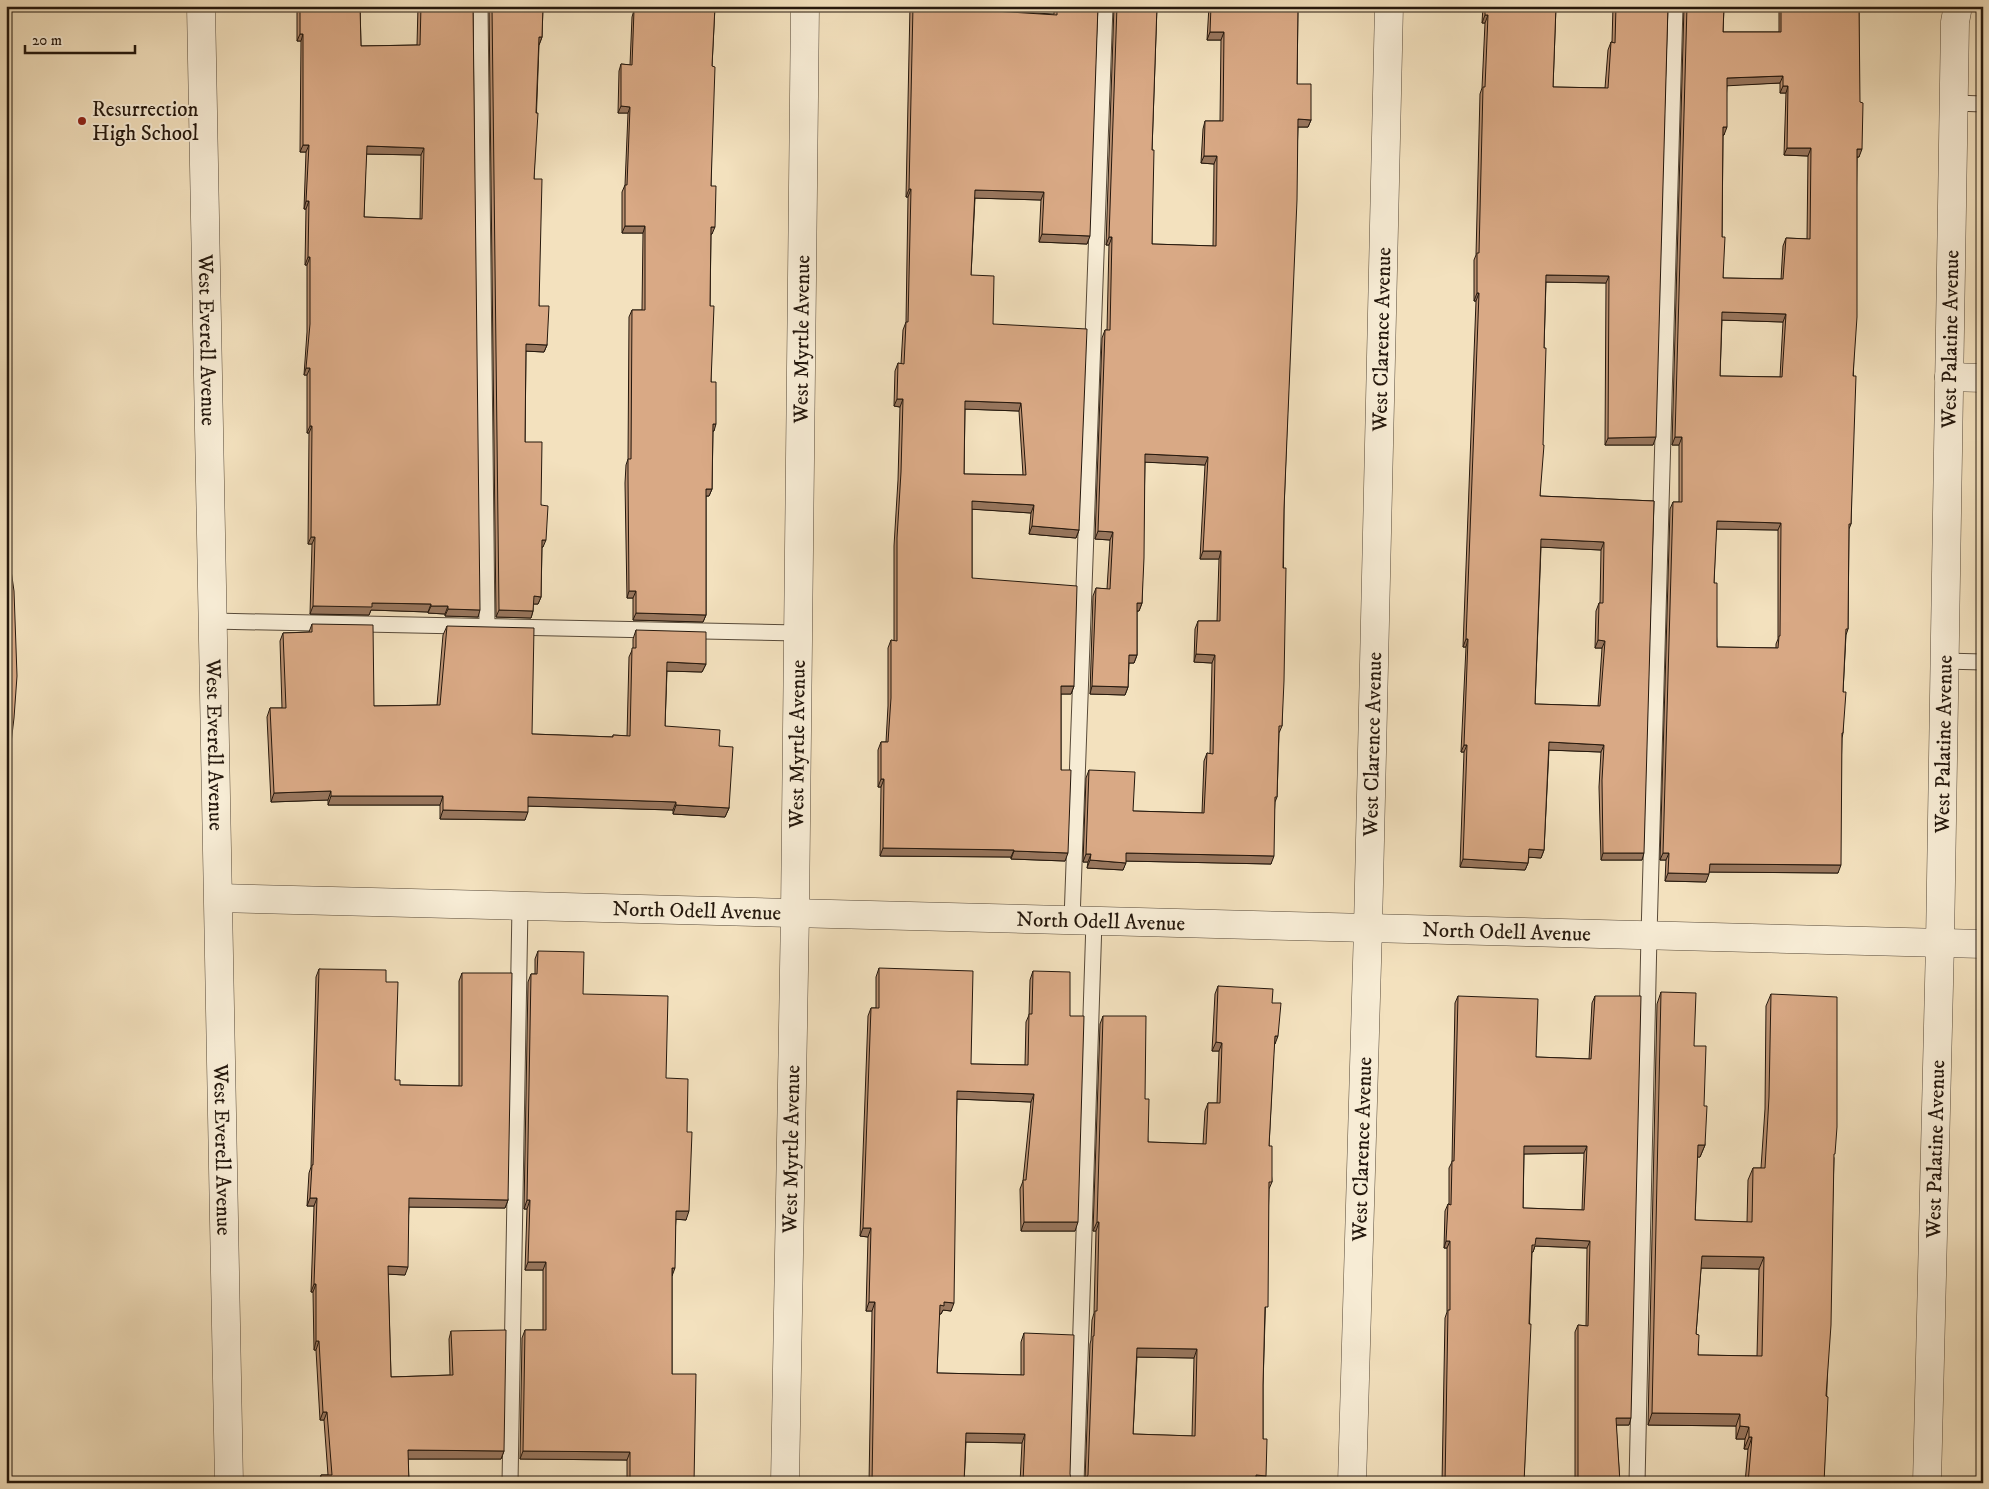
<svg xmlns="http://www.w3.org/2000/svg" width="1989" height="1489" font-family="'IM FELL DW Pica',serif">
	<rect width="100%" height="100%" fill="#f3e1be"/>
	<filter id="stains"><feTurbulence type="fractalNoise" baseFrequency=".004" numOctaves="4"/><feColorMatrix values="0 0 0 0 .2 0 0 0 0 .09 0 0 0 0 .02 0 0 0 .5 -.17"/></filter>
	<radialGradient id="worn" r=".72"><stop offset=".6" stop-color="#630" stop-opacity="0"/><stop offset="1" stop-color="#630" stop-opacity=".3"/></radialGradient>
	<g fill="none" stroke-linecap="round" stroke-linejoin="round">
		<g stroke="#584a39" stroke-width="17">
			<g id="lane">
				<path d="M 480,6 L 487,626"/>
				<path d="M 1954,103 L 1983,104"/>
				<path d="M 213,621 L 798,633"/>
				<path d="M 1944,661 L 1983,662"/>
				<path d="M 1072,920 L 1105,6"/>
				<path d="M 510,1483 L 520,906"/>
				<path d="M 1076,1483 L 1094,921"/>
				<path d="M 1637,1483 L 1649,935 L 1675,6"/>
			</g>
		</g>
		<g stroke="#584a39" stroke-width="29">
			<g id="street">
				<path id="s1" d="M 201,6 L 229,1483"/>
				<path d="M 1949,377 L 1983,378"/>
				<path id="s2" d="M 219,898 L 1983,944"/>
				<path id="s3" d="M 785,1483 L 795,913 L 805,6"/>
				<path id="s4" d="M 1352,1483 L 1368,928 L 1389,6"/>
				<path id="s5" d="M 1927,1483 L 1940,943 L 1955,22 L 1958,6"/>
			</g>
		</g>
		<use href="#lane" stroke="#f7ecd5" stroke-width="15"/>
		<use href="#street" stroke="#f7ecd5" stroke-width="28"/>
	</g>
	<g fill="#bb9172" stroke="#25180d" fill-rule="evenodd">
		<path d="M 297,6 L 360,6 L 361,46 L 417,45 L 418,6 L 473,6 L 478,617 L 445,616 L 445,614 L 428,613 L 428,612 L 371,610 L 369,615 L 310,614 L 312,544 L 308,544 L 309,433 L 307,433 L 307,375 L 304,375 L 307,332 L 307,265 L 305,265 L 306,209 L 304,209 L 306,152 L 300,152 L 301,41 L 297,41 ZM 366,154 L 421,155 L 420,219 L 364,217 Z"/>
		<path d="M 489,6 L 543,6 L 542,37 L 539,45 L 534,179 L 539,306 L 547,345 L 544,352 L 526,351 L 525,442 L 541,505 L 543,547 L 542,547 L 541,597 L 538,604 L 533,604 L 533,611 L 531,618 L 496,617 Z"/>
		<path d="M 650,6 L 715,6 L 712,66 L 711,186 L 712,234 L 711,234 L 710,306 L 711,382 L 714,431 L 713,431 L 712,489 L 709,496 L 706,496 L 706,615 L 703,622 L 633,620 L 633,598 L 627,598 L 625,483 L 626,465 L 628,459 L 629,317 L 632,310 L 642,310 L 643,233 L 622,233 L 622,192 L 625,185 L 628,113 L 618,113 L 619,71 L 621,64 L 630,65 L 632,17 L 634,10 L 650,10 Z"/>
		<path d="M 910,6 L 994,6 L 994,11 L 1054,14 L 1054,6 L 1098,6 L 1087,244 L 1039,242 L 1041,200 L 975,198 L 971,275 L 993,324 L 1079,530 L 1076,538 L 1029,534 L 1031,513 L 972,509 L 972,578 L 1074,686 L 1071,694 L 1061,694 L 1061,770 L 1065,861 L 1011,859 L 1011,857 L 880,856 L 881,787 L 878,787 L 878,750 L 881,742 L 886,742 L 888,706 L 888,648 L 891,640 L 894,641 L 894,546 L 898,480 L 900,407 L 894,406 L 895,371 L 898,363 L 901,364 L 903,330 L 906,322 L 908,197 L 906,197 ZM 965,409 L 1019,411 L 1023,475 L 964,474 Z"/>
		<path d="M 1114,6 L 1157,6 L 1152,150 L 1152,244 L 1213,246 L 1214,164 L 1201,163 L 1203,129 L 1205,121 L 1220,121 L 1221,40 L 1207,40 L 1209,6 L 1298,6 L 1297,84 L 1311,120 L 1308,127 L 1298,127 L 1284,509 L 1282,726 L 1279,733 L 1277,797 L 1275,802 L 1271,864 L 1126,861 L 1123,870 L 1087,868 L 1088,862 L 1083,862 L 1086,778 L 1089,770 L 1133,811 L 1202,813 L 1204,761 L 1207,753 L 1210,754 L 1212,663 L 1194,662 L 1195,629 L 1198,621 L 1217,621 L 1219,559 L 1200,559 L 1205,465 L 1145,462 L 1142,603 L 1139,611 L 1137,611 L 1137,655 L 1134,663 L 1129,663 L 1128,687 L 1125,695 L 1090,694 L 1093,596 L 1096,588 L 1107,589 L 1110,540 L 1095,539 L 1102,338 L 1105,330 L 1107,330 L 1109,245 L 1106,245 Z"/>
		<path d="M 1483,6 L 1556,6 L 1553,87 L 1605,88 L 1608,50 L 1611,42 L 1612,42 L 1613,6 L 1668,6 L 1653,445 L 1605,445 L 1606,283 L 1546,282 L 1544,348 L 1540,496 L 1654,501 L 1642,860 L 1601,860 L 1599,787 L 1601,752 L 1549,750 L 1544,850 L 1541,858 L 1529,857 L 1528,863 L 1525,870 L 1460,867 L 1464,752 L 1461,752 L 1466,647 L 1463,647 L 1476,301 L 1474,301 L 1474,260 L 1476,255 L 1480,94 L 1482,88 L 1485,23 L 1482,23 ZM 1541,547 L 1601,550 L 1600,603 L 1599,603 L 1596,611 L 1595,648 L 1602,648 L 1598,706 L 1535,704 Z"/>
		<path d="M 1684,6 L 1724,6 L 1723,32 L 1779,32 L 1779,6 L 1859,6 L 1859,157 L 1857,157 L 1851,524 L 1849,529 L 1848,629 L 1846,635 L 1843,692 L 1843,733 L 1842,738 L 1838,873 L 1709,872 L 1706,882 L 1665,881 L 1666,860 L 1660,860 L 1670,509 L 1673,502 L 1679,502 L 1679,445 L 1672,445 ZM 1780,83 L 1780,93 L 1786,93 L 1784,155 L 1808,156 L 1807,239 L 1786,238 L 1783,246 L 1781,279 L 1723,278 L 1722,237 L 1723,135 L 1724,135 L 1727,85 ZM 1722,320 L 1783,322 L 1780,377 L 1720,376 ZM 1716,529 L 1778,530 L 1778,639 L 1776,644 L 1776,648 L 1717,647 L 1714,583 Z"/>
		<path d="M 312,624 L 374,706 L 437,705 L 443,635 L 447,626 L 532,734 L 613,737 L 613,735 L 627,736 L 629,657 L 633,648 L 633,639 L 636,630 L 706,664 L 702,672 L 667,671 L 665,726 L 719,746 L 729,808 L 725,817 L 673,814 L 673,810 L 528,806 L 525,820 L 440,819 L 440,805 L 328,805 L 328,800 L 271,802 L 267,717 L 270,708 L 282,708 L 280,641 L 283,633 L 309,632 Z"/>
		<path d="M 538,951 L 583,994 L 666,1078 L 686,1220 L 676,1219 L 672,1276 L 672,1374 L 694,1483 L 627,1483 L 627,1460 L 520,1459 L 522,1338 L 525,1330 L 543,1330 L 543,1270 L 525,1270 L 527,1209 L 524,1209 L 528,982 L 531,974 L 535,974 L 535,959 Z"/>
		<path d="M 879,968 L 971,1064 L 1025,1065 L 1026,1022 L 1029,1015 L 1030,980 L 1033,971 L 1070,1016 L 1075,1231 L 1021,1231 L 1020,1189 L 1023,1181 L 1031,1102 L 957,1099 L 951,1311 L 943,1310 L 941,1314 L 939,1314 L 937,1373 L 1021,1375 L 1021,1342 L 1024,1333 L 1071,1479 L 1077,1483 L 1020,1483 L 1022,1443 L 966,1442 L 964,1483 L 869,1483 L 872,1311 L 866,1311 L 868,1237 L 860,1236 L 868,1016 L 871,1008 L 876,1008 L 876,977 Z"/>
		<path d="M 319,969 L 386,982 L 395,1080 L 400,1085 L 459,1086 L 459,981 L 462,973 L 508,1200 L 505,1208 L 409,1207 L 405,1275 L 388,1274 L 391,1377 L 450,1375 L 449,1339 L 451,1331 L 504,1451 L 501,1459 L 408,1459 L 409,1483 L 318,1483 L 321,1475 L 328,1475 L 324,1420 L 320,1420 L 316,1350 L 314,1350 L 313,1292 L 311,1292 L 314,1206 L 307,1206 L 309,1173 L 311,1167 L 316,977 Z"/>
		<path d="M 1218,986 L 1272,1003 L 1275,1044 L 1274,1044 L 1269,1146 L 1272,1182 L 1269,1189 L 1263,1385 L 1263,1439 L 1084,1482 L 1085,1480 L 1090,1344 L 1091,1340 L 1092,1320 L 1094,1313 L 1096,1231 L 1093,1231 L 1100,1024 L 1103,1016 L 1145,1099 L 1148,1142 L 1203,1144 L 1205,1111 L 1208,1103 L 1217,1103 L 1219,1051 L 1212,1051 L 1215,994 ZM 1137,1357 L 1194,1358 L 1192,1436 L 1133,1434 Z"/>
		<path d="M 1661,992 L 1694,1046 L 1705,1145 L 1700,1157 L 1697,1157 L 1695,1220 L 1747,1222 L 1748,1180 L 1753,1168 L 1761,1168 L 1765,1109 L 1766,1006 L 1771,994 L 1834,1158 L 1824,1483 L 1745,1483 L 1748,1449 L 1744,1449 L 1745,1439 L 1736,1439 L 1736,1426 L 1648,1425 L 1657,1004 ZM 1701,1268 L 1759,1269 L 1757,1356 L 1698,1355 L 1696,1334 Z"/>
		<path d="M 1458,996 L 1536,1057 L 1589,1059 L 1592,1003 L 1595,996 L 1629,1425 L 1616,1425 L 1620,1483 L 1575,1483 L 1575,1332 L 1578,1325 L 1586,1326 L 1587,1248 L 1535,1246 L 1533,1252 L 1532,1252 L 1524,1483 L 1442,1483 L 1445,1318 L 1447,1312 L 1447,1248 L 1444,1248 L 1445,1211 L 1448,1204 L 1449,1204 L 1449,1168 L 1452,1162 L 1455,1003 ZM 1584,1153 L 1582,1210 L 1523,1208 L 1524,1154 Z"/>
	</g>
	<g fill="#98765d" stroke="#25180d">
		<path d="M 1485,15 L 1488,15 L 1485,23 L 1482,23 Z"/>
		<path d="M 1210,32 L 1224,32 L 1221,40 L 1207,40 Z"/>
		<path d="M 300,34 L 303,34 L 301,41 L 297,41 Z"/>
		<path d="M 539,37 L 542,37 L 539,45 L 536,45 Z"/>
		<path d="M 1783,76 L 1780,83 L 1724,86 L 1727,78 Z"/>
		<path d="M 1783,86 L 1788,86 L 1786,93 L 1780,93 Z"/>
		<path d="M 621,106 L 630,107 L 628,113 L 618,113 Z"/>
		<path d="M 1298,119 L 1311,120 L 1308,127 L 1296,127 Z"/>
		<path d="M 1723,127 L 1727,127 L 1724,135 L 1721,135 Z"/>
		<path d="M 303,145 L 309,145 L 306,152 L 300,152 Z"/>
		<path d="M 367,146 L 424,148 L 421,155 L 364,154 Z"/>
		<path d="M 1787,148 L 1811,148 L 1808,156 L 1784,155 Z"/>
		<path d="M 1857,149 L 1862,149 L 1859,157 L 1855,157 Z"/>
		<path d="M 1204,156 L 1217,156 L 1214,164 L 1201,163 Z"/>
		<path d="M 909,189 L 911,189 L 908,197 L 906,197 Z"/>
		<path d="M 975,190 L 1044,192 L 1041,200 L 972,198 Z"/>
		<path d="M 306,201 L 309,201 L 306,209 L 304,209 Z"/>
		<path d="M 625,226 L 645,226 L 643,233 L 622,233 Z"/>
		<path d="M 711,227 L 715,227 L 712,234 L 709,234 Z"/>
		<path d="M 1042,234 L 1090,236 L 1087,244 L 1039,242 Z"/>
		<path d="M 1109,237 L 1112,237 L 1109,245 L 1106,245 Z"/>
		<path d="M 308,257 L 310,257 L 307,265 L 305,265 Z"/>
		<path d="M 1546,275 L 1609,276 L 1606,283 L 1543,282 Z"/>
		<path d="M 1477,293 L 1479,293 L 1476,301 L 1474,301 Z"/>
		<path d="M 1722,312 L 1786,314 L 1783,322 L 1719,320 Z"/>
		<path d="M 526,344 L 547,345 L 544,352 L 524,351 Z"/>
		<path d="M 306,368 L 310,368 L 307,375 L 304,375 Z"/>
		<path d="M 897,399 L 903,399 L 900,407 L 894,406 Z"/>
		<path d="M 965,401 L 1021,403 L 1019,411 L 962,409 Z"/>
		<path d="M 713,424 L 716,424 L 714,431 L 710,431 Z"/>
		<path d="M 310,426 L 312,426 L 309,433 L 307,433 Z"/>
		<path d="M 1656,437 L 1653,445 L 1605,445 L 1608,438 Z"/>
		<path d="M 1675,437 L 1682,437 L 1679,445 L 1672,445 Z"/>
		<path d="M 1145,454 L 1208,457 L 1205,465 L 1142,462 Z"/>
		<path d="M 706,489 L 712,489 L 709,496 L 704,496 Z"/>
		<path d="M 972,501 L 1034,505 L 1031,513 L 969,509 Z"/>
		<path d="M 1717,521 L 1781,523 L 1778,530 L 1714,529 Z"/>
		<path d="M 1032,526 L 1079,530 L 1076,538 L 1029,534 Z"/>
		<path d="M 1098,531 L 1113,532 L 1110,540 L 1095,539 Z"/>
		<path d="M 311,537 L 315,537 L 312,544 L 308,544 Z"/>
		<path d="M 1541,539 L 1604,542 L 1601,550 L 1538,547 Z"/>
		<path d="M 542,540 L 546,540 L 543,547 L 539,547 Z"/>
		<path d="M 1203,551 L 1221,551 L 1219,559 L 1200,559 Z"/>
		<path d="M 629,591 L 636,591 L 633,598 L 627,598 Z"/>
		<path d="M 534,596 L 541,597 L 538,604 L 531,604 Z"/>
		<path d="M 372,603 L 431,604 L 428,612 L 371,610 L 369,615 L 310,614 L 313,606 Z"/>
		<path d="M 1137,603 L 1142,603 L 1139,611 L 1134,611 Z"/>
		<path d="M 431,606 L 448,606 L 445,614 L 428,613 Z"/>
		<path d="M 448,609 L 480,610 L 478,617 L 445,616 Z"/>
		<path d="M 499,610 L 533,611 L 531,618 L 496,617 Z"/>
		<path d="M 636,613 L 706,615 L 703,622 L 633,620 Z"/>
		<path d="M 1466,639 L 1468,639 L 1466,647 L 1463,647 Z"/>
		<path d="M 1598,640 L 1605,641 L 1602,648 L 1595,648 Z"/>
		<path d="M 1196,654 L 1215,655 L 1212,663 L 1194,662 Z"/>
		<path d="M 1129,655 L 1137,655 L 1134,663 L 1126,663 Z"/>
		<path d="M 667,662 L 706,664 L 702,672 L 664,671 Z"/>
		<path d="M 1061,686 L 1074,686 L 1071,694 L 1058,694 Z"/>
		<path d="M 1092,686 L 1128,687 L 1125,695 L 1090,694 Z"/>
		<path d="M 1549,742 L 1604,745 L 1601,752 L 1546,750 Z"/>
		<path d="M 1464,745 L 1467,745 L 1464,752 L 1461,752 Z"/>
		<path d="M 881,779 L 884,779 L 881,787 L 878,787 Z"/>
		<path d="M 331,791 L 328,800 L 271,802 L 274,793 Z"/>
		<path d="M 331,796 L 443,796 L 440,805 L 328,805 Z"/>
		<path d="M 528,797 L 676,802 L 673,810 L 525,806 Z"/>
		<path d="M 676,805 L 729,808 L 725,817 L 673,814 Z"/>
		<path d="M 443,810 L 528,812 L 525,820 L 440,819 Z"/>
		<path d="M 883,848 L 1014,850 L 1011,857 L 880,856 Z"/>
		<path d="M 1529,849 L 1544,850 L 1541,858 L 1526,857 Z"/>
		<path d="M 1014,851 L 1068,853 L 1065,861 L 1011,859 Z"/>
		<path d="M 1126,853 L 1274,856 L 1271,864 L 1123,861 Z"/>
		<path d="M 1603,853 L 1644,853 L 1642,860 L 1601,860 Z"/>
		<path d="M 1663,853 L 1669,853 L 1666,860 L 1660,860 Z"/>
		<path d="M 1086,854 L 1091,854 L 1088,862 L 1083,862 Z"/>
		<path d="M 1463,859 L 1528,863 L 1525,870 L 1460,867 Z"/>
		<path d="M 1090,860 L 1126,863 L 1123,870 L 1087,868 Z"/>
		<path d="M 1710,864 L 1841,865 L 1838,873 L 1707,872 Z"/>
		<path d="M 1668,873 L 1709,874 L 1706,882 L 1665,881 Z"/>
		<path d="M 1275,1036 L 1278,1036 L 1275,1044 L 1272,1044 Z"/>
		<path d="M 1216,1042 L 1222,1043 L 1219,1051 L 1212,1051 Z"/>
		<path d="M 957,1091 L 1034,1094 L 1031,1102 L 954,1099 Z"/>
		<path d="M 1698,1145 L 1705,1145 L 1700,1157 L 1693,1157 Z"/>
		<path d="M 1524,1146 L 1587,1146 L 1584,1153 L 1522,1154 Z"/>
		<path d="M 310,1198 L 317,1198 L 314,1206 L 307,1206 Z"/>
		<path d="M 409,1198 L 508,1200 L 505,1208 L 406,1207 Z"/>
		<path d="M 527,1200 L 530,1200 L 527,1209 L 524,1209 Z"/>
		<path d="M 676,1211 L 689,1211 L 686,1220 L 673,1219 Z"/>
		<path d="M 1024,1222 L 1078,1222 L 1075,1231 L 1021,1231 Z"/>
		<path d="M 1097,1222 L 1099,1222 L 1096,1231 L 1093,1231 Z"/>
		<path d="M 863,1228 L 871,1228 L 868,1237 L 860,1236 Z"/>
		<path d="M 1536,1238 L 1590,1241 L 1587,1248 L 1535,1246 L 1533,1252 L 1529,1252 L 1532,1245 Z"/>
		<path d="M 1446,1241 L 1450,1241 L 1447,1248 L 1444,1248 Z"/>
		<path d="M 1702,1256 L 1764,1257 L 1759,1269 L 1697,1268 Z"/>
		<path d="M 528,1262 L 546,1262 L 543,1270 L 525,1270 Z"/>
		<path d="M 388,1266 L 408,1267 L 405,1275 L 385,1274 Z"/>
		<path d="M 672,1268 L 675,1268 L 672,1276 Z"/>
		<path d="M 314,1284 L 316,1284 L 313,1292 L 311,1292 Z"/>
		<path d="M 869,1302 L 875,1302 L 872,1311 L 866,1311 Z"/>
		<path d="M 944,1302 L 954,1303 L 951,1311 L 943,1310 L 941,1314 L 937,1314 L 940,1305 Z"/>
		<path d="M 316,1341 L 319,1341 L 316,1350 L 314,1350 Z"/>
		<path d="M 1137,1348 L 1197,1349 L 1194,1358 L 1134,1357 Z"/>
		<path d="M 323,1412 L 327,1412 L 324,1420 L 320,1420 Z"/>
		<path d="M 1652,1413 L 1740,1414 L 1736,1426 L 1648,1425 Z"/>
		<path d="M 1616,1418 L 1631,1418 L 1629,1425 L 1613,1425 Z"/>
		<path d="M 1740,1426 L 1749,1427 L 1745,1439 L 1736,1439 Z"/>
		<path d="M 966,1433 L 1025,1434 L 1022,1443 L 963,1442 Z"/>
		<path d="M 1749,1437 L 1752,1437 L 1748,1449 L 1744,1449 Z"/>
		<path d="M 408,1450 L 504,1451 L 501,1459 L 405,1459 Z"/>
		<path d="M 523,1451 L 630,1452 L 627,1460 L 520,1459 Z"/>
		<path d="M 1256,1475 L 1266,1476 L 1263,1483 L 1254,1483 Z"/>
	</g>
	<g fill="#d9a985" stroke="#25180d" fill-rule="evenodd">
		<path d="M 300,6 L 360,6 L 361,46 L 420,45 L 421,6 L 473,6 L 480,610 L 448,609 L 448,606 L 431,606 L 431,604 L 372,603 L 372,607 L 313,606 L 315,537 L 311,537 L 312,426 L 310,426 L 310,368 L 306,368 L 310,324 L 310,257 L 308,257 L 309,201 L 306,201 L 309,145 L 303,145 L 303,34 L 300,34 ZM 367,146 L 424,148 L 422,219 L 364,217 Z"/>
		<path d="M 492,6 L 543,6 L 542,37 L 539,37 L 536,113 L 538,113 L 534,179 L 542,179 L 539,306 L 549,306 L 547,345 L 526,344 L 525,442 L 542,442 L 541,505 L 548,506 L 546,540 L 542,540 L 541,597 L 534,596 L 533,611 L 499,610 Z"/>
		<path d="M 653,6 L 715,6 L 712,66 L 715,67 L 711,186 L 716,186 L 715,227 L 711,227 L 710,306 L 714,306 L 711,382 L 716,382 L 716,424 L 713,424 L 712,489 L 706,489 L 706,615 L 636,613 L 636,591 L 629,591 L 628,476 L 628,459 L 631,459 L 632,310 L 645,310 L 645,226 L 625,226 L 625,185 L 627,185 L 630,107 L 621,106 L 621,64 L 632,65 L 634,10 L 653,10 Z"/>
		<path d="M 913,6 L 994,6 L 994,11 L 1057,15 L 1057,6 L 1098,6 L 1090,236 L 1042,234 L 1044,192 L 975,190 L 971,275 L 994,276 L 993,324 L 1087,329 L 1079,530 L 1032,526 L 1034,505 L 972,501 L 972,578 L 1077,586 L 1074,686 L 1061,686 L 1061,770 L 1071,770 L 1068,853 L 1014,851 L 1014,850 L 883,848 L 884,779 L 881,779 L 881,742 L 888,742 L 891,698 L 891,640 L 897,641 L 897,538 L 901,472 L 903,399 L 897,399 L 898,363 L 904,364 L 906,322 L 908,322 L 911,189 L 909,189 ZM 965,401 L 1021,403 L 1026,475 L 964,474 Z"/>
		<path d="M 1117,6 L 1157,6 L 1152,150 L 1154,150 L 1152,244 L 1216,246 L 1217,156 L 1204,156 L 1205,121 L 1223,121 L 1224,32 L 1210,32 L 1211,6 L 1298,6 L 1297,84 L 1311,84 L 1311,120 L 1298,119 L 1297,200 L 1284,509 L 1283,568 L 1286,568 L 1284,681 L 1282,726 L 1279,726 L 1277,797 L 1275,797 L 1274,856 L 1126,853 L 1126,863 L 1090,860 L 1091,854 L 1086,854 L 1089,770 L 1135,772 L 1133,811 L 1204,813 L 1207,753 L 1213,754 L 1215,655 L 1196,654 L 1198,621 L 1220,621 L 1221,551 L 1203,551 L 1208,457 L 1145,454 L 1144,558 L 1142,603 L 1137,603 L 1137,655 L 1129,655 L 1128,687 L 1092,686 L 1096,588 L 1110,589 L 1113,532 L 1098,531 L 1105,330 L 1110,330 L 1112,237 L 1109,237 Z"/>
		<path d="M 1485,6 L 1556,6 L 1553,87 L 1608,88 L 1611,42 L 1615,43 L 1616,6 L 1668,6 L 1656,437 L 1608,438 L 1609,276 L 1546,275 L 1544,348 L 1546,348 L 1543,445 L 1544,445 L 1540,496 L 1654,501 L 1644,853 L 1603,853 L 1602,780 L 1604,745 L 1549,742 L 1544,850 L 1529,849 L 1528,863 L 1463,859 L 1467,745 L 1464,745 L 1468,639 L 1466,639 L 1479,293 L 1477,293 L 1477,253 L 1479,253 L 1483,87 L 1485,87 L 1488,15 L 1485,15 ZM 1541,539 L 1604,542 L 1603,603 L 1599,603 L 1598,640 L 1605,641 L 1600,706 L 1535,704 Z"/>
		<path d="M 1687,6 L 1724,6 L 1723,32 L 1781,32 L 1781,6 L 1859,6 L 1860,102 L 1863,103 L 1862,149 L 1857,149 L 1857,317 L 1853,376 L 1856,376 L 1851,524 L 1849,524 L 1848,629 L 1846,629 L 1843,692 L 1846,692 L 1843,733 L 1842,733 L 1841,865 L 1710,864 L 1709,874 L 1668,873 L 1669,853 L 1663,853 L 1673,502 L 1682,502 L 1682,437 L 1675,437 ZM 1783,76 L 1783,86 L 1788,86 L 1787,148 L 1811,148 L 1810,239 L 1786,238 L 1783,279 L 1723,278 L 1725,237 L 1722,237 L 1723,127 L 1727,127 L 1727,78 ZM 1722,312 L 1786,314 L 1782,377 L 1720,376 ZM 1717,521 L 1781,523 L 1780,636 L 1779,636 L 1778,648 L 1717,647 L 1717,583 L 1714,583 Z"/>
		<path d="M 6,540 L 8,549 L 14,591 L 17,676 L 14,718 L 9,760 L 6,771 Z"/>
		<path d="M 312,624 L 373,625 L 374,706 L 440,705 L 447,626 L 534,628 L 532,734 L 613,737 L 613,735 L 630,736 L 632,648 L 636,648 L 636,630 L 706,632 L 706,664 L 667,662 L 665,726 L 720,730 L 719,746 L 733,747 L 729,808 L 676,805 L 676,802 L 528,797 L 528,812 L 443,810 L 443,796 L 331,796 L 331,791 L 274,793 L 270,708 L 286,708 L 283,633 L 312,632 Z"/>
		<path d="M 538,951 L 584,952 L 583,994 L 668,996 L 666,1078 L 688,1079 L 687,1132 L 692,1132 L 689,1211 L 676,1211 L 675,1268 L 672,1268 L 672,1374 L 696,1374 L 694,1483 L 630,1483 L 630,1452 L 523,1451 L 525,1330 L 546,1330 L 546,1262 L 528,1262 L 530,1200 L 527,1200 L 531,974 L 537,974 Z"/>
		<path d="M 879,968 L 973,971 L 971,1064 L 1028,1065 L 1029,1014 L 1032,1014 L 1033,971 L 1070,972 L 1070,1016 L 1084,1016 L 1078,1222 L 1024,1222 L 1023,1180 L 1026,1180 L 1034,1094 L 957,1091 L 954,1303 L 944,1302 L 944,1306 L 940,1305 L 937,1373 L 1024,1375 L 1024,1333 L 1074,1335 L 1070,1474 L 1071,1479 L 1077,1483 L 1023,1483 L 1025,1434 L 966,1433 L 964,1483 L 872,1483 L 875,1302 L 869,1302 L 871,1228 L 863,1228 L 871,1008 L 879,1008 Z"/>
		<path d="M 319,969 L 386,970 L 386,982 L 398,982 L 395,1080 L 400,1080 L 400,1085 L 462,1086 L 462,973 L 512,973 L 508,1200 L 409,1198 L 408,1267 L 388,1266 L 391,1377 L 453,1375 L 451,1331 L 506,1330 L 504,1451 L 408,1450 L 409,1483 L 321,1483 L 321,1475 L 332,1475 L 327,1412 L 323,1412 L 319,1341 L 316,1341 L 316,1284 L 314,1284 L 317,1198 L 310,1198 L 312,1165 L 313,1165 Z"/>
		<path d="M 1218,986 L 1273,989 L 1272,1003 L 1281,1003 L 1278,1036 L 1275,1036 L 1269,1146 L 1272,1146 L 1272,1182 L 1269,1182 L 1268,1307 L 1265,1307 L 1263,1385 L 1263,1439 L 1267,1439 L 1266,1476 L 1256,1475 L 1256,1483 L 1083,1483 L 1084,1482 L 1088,1475 L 1093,1336 L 1094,1336 L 1095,1311 L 1097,1311 L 1099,1222 L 1097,1222 L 1103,1016 L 1146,1016 L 1145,1099 L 1149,1099 L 1148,1142 L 1206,1144 L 1208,1103 L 1220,1103 L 1222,1043 L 1216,1042 ZM 1137,1348 L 1197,1349 L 1195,1436 L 1133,1434 Z"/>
		<path d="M 1661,992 L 1696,993 L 1694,1046 L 1706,1046 L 1704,1106 L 1707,1106 L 1705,1145 L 1698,1145 L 1695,1220 L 1752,1222 L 1753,1168 L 1765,1168 L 1769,1097 L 1771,994 L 1837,997 L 1837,1127 L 1835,1154 L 1834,1154 L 1831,1325 L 1826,1396 L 1828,1397 L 1824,1483 L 1748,1483 L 1752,1437 L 1749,1437 L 1749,1427 L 1740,1426 L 1740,1414 L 1652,1413 ZM 1702,1256 L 1764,1257 L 1762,1356 L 1698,1355 L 1699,1335 L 1696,1334 Z"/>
		<path d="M 1458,996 L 1538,999 L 1536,1057 L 1591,1059 L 1595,996 L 1641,996 L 1631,1418 L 1616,1418 L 1620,1483 L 1578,1483 L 1578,1325 L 1588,1326 L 1590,1241 L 1536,1238 L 1535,1245 L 1532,1245 L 1529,1324 L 1531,1324 L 1524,1483 L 1445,1483 L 1448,1310 L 1450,1310 L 1450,1241 L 1446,1241 L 1448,1204 L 1451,1205 L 1452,1161 L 1454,1161 ZM 1524,1146 L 1587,1146 L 1584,1210 L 1523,1208 Z"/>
	</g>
	<circle fill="#8f2418" stroke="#f7ecd5" stroke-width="2" cx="82" cy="121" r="5"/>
	<g text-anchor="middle" stroke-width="4" stroke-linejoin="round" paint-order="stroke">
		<g font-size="21" fill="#25180d" stroke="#f7ecd5" text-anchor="start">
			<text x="92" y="116">Resurrection<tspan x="92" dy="24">High School</tspan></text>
		</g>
		<g font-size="21" fill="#25180d" stroke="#f7ecd5">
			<text dy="7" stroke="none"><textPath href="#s1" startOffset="334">West Everell Avenue</textPath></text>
			<text dy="7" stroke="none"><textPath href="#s3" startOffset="1144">West Myrtle Avenue</textPath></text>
			<text dy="7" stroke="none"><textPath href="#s4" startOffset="1144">West Clarence Avenue</textPath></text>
			<text dy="7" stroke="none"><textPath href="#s5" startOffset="1144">West Palatine Avenue</textPath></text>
			<text dy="7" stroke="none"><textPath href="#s1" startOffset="739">West Everell Avenue</textPath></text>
			<text dy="7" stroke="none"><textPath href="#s5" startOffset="739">West Palatine Avenue</textPath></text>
			<text dy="7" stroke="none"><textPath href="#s3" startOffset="739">West Myrtle Avenue</textPath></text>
			<text dy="7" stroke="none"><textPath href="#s4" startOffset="739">West Clarence Avenue</textPath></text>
			<text dy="7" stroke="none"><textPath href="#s2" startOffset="478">North Odell Avenue</textPath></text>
			<text dy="7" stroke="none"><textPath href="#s2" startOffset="882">North Odell Avenue</textPath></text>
			<text dy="7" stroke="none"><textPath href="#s2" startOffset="1288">North Odell Avenue</textPath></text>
			<text dy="7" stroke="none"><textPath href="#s1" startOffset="1144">West Everell Avenue</textPath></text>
			<text dy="7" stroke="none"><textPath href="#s3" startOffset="334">West Myrtle Avenue</textPath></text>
			<text dy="7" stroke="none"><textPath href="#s4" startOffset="334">West Clarence Avenue</textPath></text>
			<text dy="7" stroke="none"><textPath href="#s5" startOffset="334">West Palatine Avenue</textPath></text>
		</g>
	</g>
	<rect width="1989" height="1489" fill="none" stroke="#f3e1be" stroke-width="25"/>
	<rect x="8" y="8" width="1974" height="1474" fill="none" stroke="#25180d" stroke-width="2.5"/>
	<rect x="12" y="12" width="1964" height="1464" fill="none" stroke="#25180d"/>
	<path d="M25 45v8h110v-8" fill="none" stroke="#25180d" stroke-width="2.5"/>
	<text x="32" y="45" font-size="15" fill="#25180d" stroke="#f7ecd5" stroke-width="4" paint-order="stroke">20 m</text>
	<rect width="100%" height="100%" filter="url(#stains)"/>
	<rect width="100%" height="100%" fill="url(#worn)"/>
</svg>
